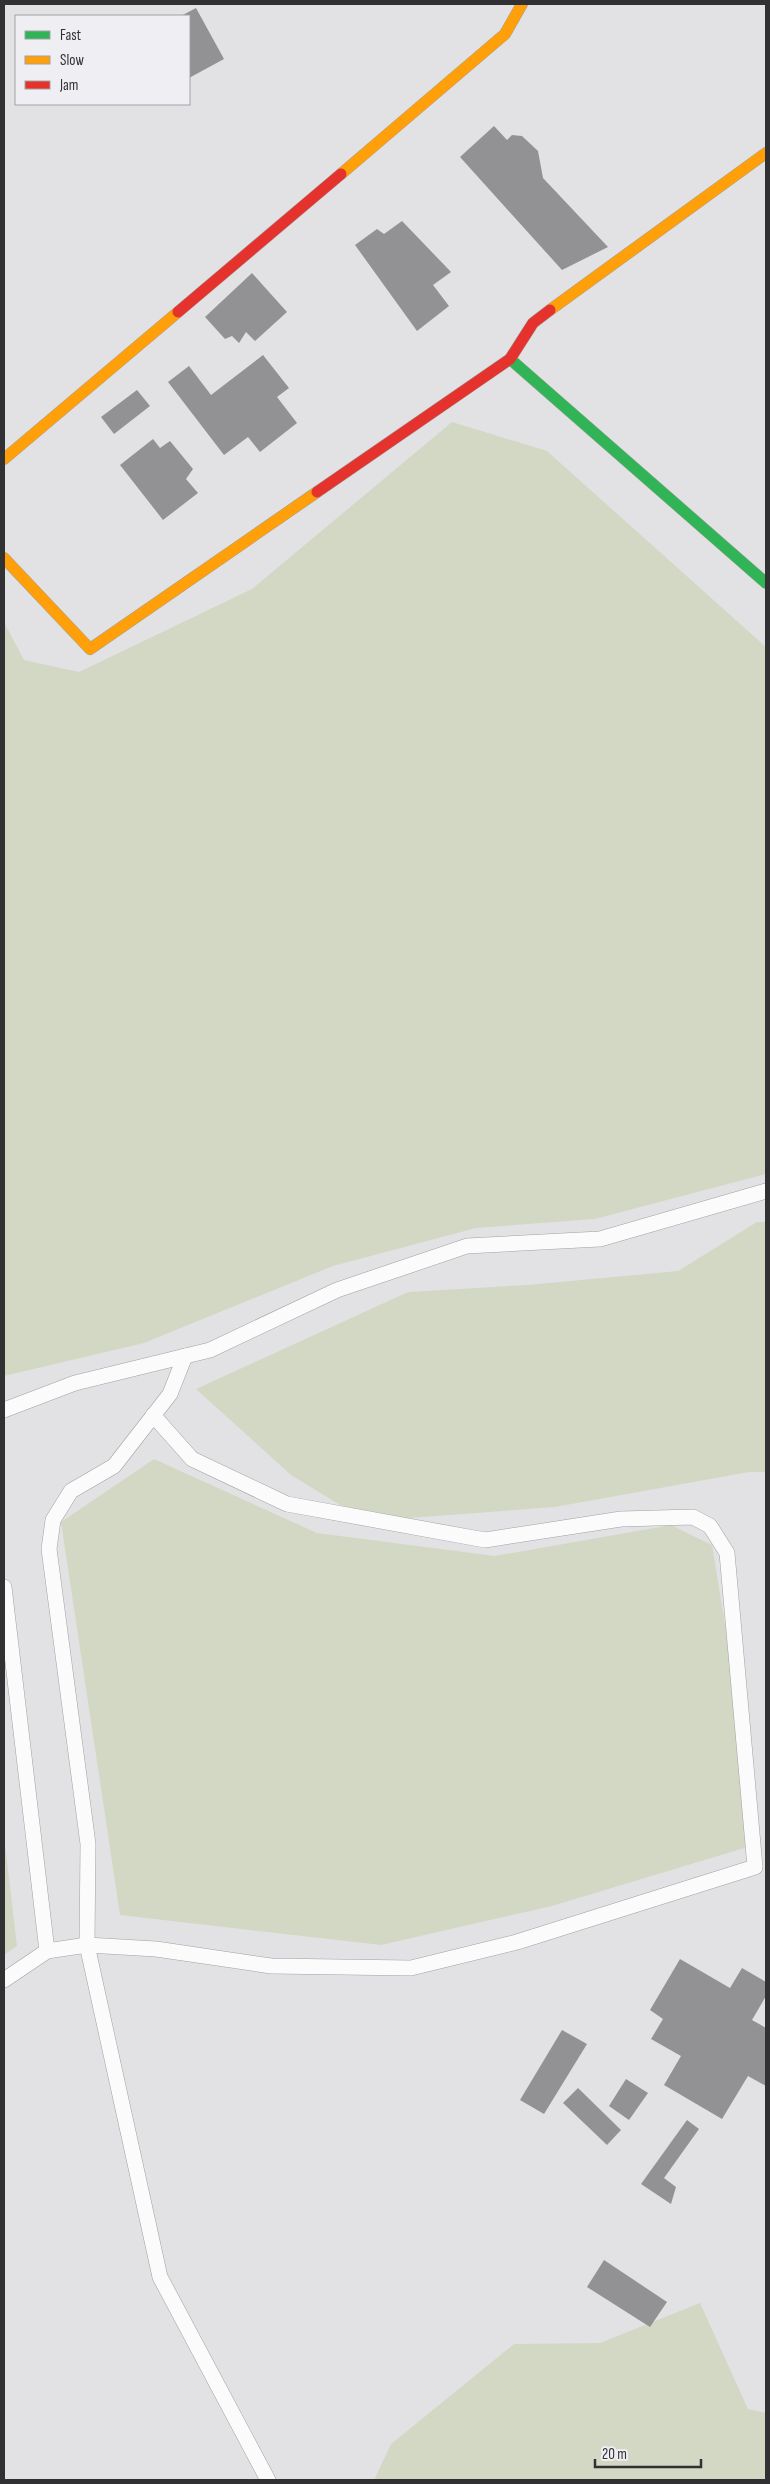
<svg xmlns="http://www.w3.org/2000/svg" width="770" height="2484" font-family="'Sofia Sans Condensed',sans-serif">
	<rect width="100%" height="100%" fill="#e2e2e5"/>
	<g fill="#d3d8c4">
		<path d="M 452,422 L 547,451 L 766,647 L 766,1174 L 595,1219 L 476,1228 L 333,1266 L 144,1343 L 4,1376 L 4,622 L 24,660 L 79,672 L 252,589 Z"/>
		<path d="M 757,1222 L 766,1222 L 766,1472 L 749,1472 L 555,1507 L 396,1519 L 340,1505 L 291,1475 L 196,1389 L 408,1292 L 527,1285 L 678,1271 Z"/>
		<path d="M 154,1459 L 317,1533 L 495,1556 L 671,1525 L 712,1545 L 761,1843 L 552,1906 L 381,1945 L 120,1915 L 61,1522 Z"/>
		<path d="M 4,1836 L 17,1946 L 4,1955 Z"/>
		<path d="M 700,2303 L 748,2409 L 766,2413 L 766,2480 L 374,2480 L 391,2444 L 514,2344 L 600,2343 Z"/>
	</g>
	<g fill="#929294">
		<path d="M 196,8 L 224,59 L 189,78 L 189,16 L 181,16 Z"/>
		<path d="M 494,126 L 507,140 L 512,135 L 522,136 L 538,151 L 543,178 L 608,247 L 562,270 L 460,157 Z"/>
		<path d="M 402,221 L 451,272 L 433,285 L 449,306 L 417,331 L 355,245 L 377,229 L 384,234 Z"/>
		<path d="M 252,273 L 287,312 L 255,341 L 246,332 L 239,343 L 232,336 L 225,339 L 205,317 Z"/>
		<path d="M 263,355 L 289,388 L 277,397 L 297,423 L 260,452 L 248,437 L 224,455 L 168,382 L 189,366 L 211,395 Z"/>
		<path d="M 137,390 L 150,406 L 114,434 L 101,417 Z"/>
		<path d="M 153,439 L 160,448 L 170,441 L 193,469 L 186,479 L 198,493 L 163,520 L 120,465 Z"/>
		<path d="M 680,1959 L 730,1988 L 742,1968 L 766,1982 L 766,1996 L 752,2020 L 766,2028 L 766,2086 L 748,2076 L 722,2119 L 664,2085 L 681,2056 L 651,2039 L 663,2019 L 650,2010 Z"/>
		<path d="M 562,2030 L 587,2044 L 544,2114 L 520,2100 Z"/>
		<path d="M 626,2079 L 648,2093 L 629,2120 L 609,2106 Z"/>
		<path d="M 578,2088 L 621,2130 L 607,2145 L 563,2103 Z"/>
		<path d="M 687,2120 L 699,2129 L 664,2178 L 676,2187 L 671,2204 L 641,2184 Z"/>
		<path d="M 604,2260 L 667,2302 L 650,2327 L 587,2287 Z"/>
	</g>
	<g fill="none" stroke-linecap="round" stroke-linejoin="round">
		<g stroke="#a1a1a2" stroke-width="16">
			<g id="lane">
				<path d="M 4,1410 L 75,1383 L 210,1350 L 337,1290 L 467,1246 L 600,1239 L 766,1191"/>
				<path d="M 153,1415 L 192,1459 L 287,1504 L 485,1540 L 621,1519 L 693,1517 L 710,1526 L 727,1553 L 755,1867 L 517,1942 L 411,1968 L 271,1966 L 156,1949 L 87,1945 L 88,1844 L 49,1549 L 53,1520 L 71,1491 L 114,1466 L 170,1394 L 185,1356"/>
				<path d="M 4,1587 L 47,1951 L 4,1980"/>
				<path d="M 47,1951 L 87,1945 L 160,2277 L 268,2480"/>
			</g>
		</g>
		<g stroke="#a1a1a2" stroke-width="12">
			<path id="fast" d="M 510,359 L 766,583"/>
		</g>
		<g stroke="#a1a1a2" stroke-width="12">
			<g id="slow">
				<path d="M 341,174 L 505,34 L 522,4"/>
				<path d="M 550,310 L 766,153"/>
				<path d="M 4,459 L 178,312"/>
				<path d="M 4,558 L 90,649 L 317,492"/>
			</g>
		</g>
		<g stroke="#a1a1a2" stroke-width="12">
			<g id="jam">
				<path d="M 178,312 L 341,174"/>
				<path d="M 317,492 L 510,359 L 533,323 L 550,310"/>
			</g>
		</g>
		<use href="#lane" stroke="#fbfbfb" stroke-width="15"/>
		<use href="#fast" stroke="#30b455" stroke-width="11"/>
		<use href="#slow" stroke="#ff9f0a" stroke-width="11"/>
		<use href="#jam" stroke="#e5322d" stroke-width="11"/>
	</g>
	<rect width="770" height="2484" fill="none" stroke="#313133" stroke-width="10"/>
	<rect x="15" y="15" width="175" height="90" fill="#eeeef3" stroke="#a2a2a6"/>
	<rect x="25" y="31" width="25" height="8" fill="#30b455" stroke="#a2a2a6"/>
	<text x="60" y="40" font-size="15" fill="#313133">Fast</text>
	<rect x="25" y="56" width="25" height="8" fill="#ff9f0a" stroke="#a2a2a6"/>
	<text x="60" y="65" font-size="15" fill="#313133">Slow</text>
	<rect x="25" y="81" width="25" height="8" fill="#e5322d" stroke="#a2a2a6"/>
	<text x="60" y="90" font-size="15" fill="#313133">Jam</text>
	<path d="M595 2459v8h106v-8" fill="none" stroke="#313133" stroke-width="2.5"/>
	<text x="602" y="2459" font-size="15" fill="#313133" stroke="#eeeef3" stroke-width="4" paint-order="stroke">20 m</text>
</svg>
